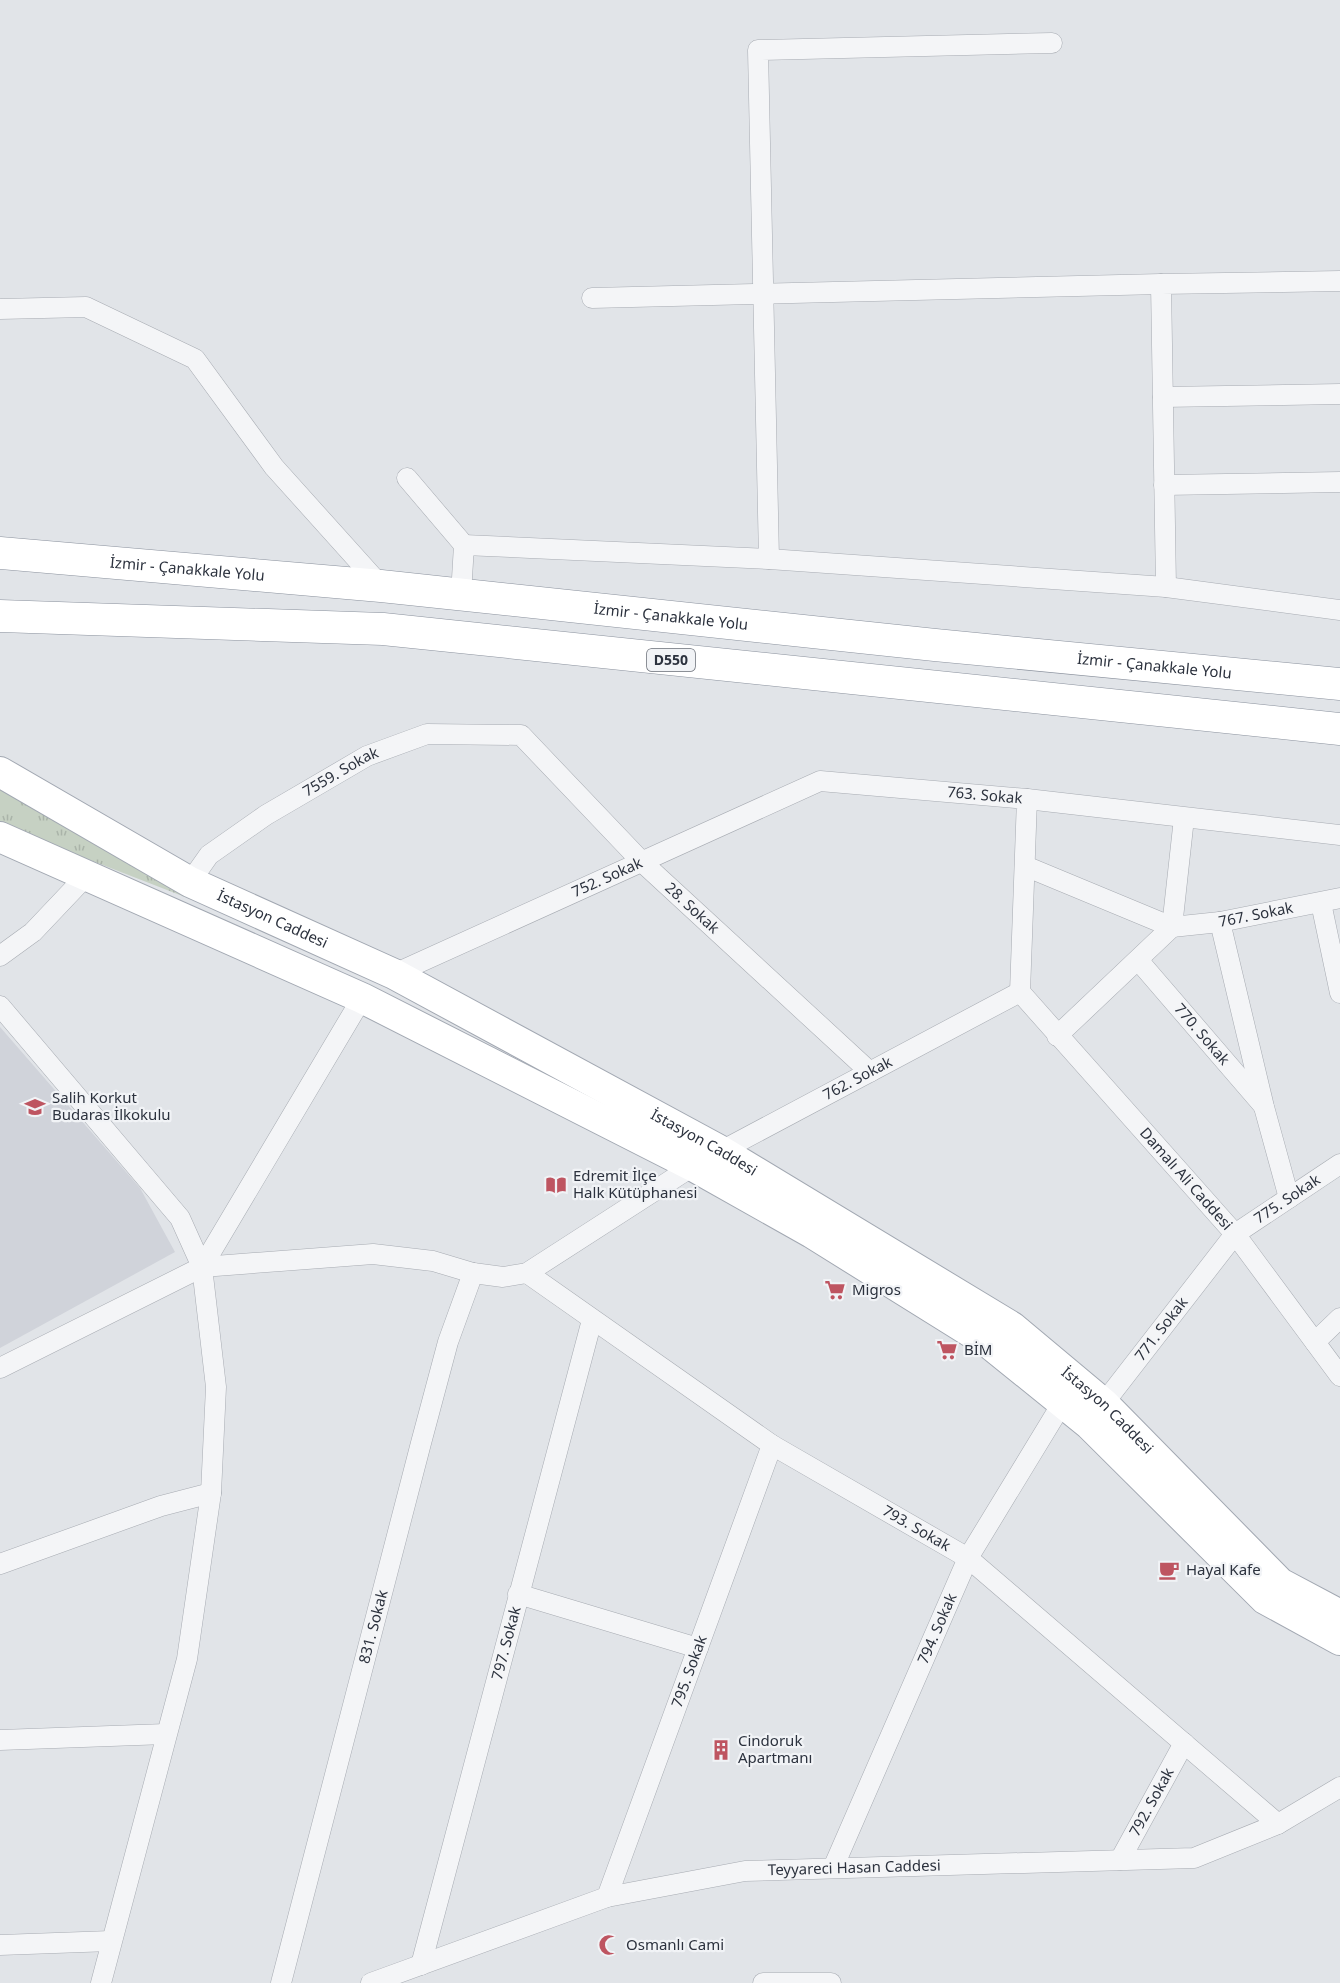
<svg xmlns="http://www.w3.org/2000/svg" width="1340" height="1983" font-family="'Noto Sans',sans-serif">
	<defs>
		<pattern id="grass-tufts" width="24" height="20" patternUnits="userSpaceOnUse" patternTransform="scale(1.5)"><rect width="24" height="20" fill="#c6d1c3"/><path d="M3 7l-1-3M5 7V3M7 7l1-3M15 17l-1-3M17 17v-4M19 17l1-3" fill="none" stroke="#aab4a9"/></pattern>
	</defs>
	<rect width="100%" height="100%" fill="#e1e4e8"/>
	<path fill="#d0d3da" d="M 0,1027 L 140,1188 L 175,1252 L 0,1348 Z"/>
	<path fill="url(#grass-tufts)" d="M 0,789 L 203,904 L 0,825 Z"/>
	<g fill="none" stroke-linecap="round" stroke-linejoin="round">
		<g stroke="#a7abb2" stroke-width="21">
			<g id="minor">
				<path d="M 592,298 L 1161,284"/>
				<path d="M 0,309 L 86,307 L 195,359 L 274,467 L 381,586"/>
				<path d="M 1163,397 L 1340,394"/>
				<path d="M 407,478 L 464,545"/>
				<path d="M 1164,485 L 1340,482"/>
				<path d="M 769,559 L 758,50 L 1052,43"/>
				<path d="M 1166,587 L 1161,284 L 1340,281"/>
				<path d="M 461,595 L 464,545 L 769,559 L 1166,587 L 1340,610"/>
				<path d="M 1027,799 L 1340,835"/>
				<path id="s1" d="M 1025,866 L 1172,927 L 1220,922 L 1340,898"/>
				<path id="s2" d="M 190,882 L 209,855 L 266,815 L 367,756 L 427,734 L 521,735 L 642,862 L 870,1072"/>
				<path d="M 1321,903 L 1340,993"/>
				<path d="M 1220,922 L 1264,1107 L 1289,1198"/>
				<path d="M 0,956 L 33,932 L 87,875"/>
				<path id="s3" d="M 1138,960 L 1262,1104"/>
				<path id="s4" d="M 394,974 L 820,781 L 1027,799 L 1020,992"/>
				<path id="s5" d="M 1020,992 L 1235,1234 L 1340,1376"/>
				<path d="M 0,1006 L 180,1218 L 202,1267 L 216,1387 L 211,1493 L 187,1659 L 101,1983"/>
				<path d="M 1057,1036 L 1172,927 L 1184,818"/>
				<path d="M 202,1267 L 362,998"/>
				<path id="s6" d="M 527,1273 L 772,1445 L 968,1558 L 1278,1824"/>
				<path d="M 1315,1342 L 1340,1318"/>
				<path id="s7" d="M 0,1368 L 202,1267 L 373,1254 L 433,1261 L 473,1273 L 503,1277 L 527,1273 L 693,1166 L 1020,992"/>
				<path id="s8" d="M 1097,1412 L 1235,1234 L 1340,1164"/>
				<path d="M 0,1564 L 161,1506 L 211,1493"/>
				<path d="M 518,1594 L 698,1648"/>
				<path d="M 0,1740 L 166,1734"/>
				<path id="s9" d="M 1120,1860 L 1184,1743"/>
				<path id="s10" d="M 833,1868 L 968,1558 L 1063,1402"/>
				<path id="s11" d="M 607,1897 L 772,1445"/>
				<path d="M 0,1945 L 111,1941"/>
				<path id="s12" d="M 421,1965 L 592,1320"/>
				<path id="s13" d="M 281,1983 L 421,1443 L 448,1342 L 473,1273"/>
				<path id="s14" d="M 371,1983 L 607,1897 L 745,1871 L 1194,1858 L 1278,1824 L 1340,1787"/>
				<path d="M 763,1983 L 831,1983"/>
			</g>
		</g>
		<g stroke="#a2a8b2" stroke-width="32">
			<g id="primary">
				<path id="s15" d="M 0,772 L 190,882 L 394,974 L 721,1151 L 1012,1327 L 1104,1404 L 1280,1583 L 1340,1615"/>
				<path d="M 0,837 L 362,998 L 693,1166 L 812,1233 L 990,1344 L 1089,1424 L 1265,1599 L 1340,1640"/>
			</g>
		</g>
		<g stroke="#8a919d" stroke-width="33">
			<g id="trunk">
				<path id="s16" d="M 0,553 L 381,586 L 935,645 L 1340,684"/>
				<path d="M 0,616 L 383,629 L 1340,729"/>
			</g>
		</g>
		<use href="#minor" stroke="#f4f5f7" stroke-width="20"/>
		<use href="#primary" stroke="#fff" stroke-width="30"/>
		<use href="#trunk" stroke="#fff" stroke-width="32"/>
	</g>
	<defs>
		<g id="school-bare" transform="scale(1.62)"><path d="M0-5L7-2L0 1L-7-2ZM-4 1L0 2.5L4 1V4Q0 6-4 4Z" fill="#be5561" stroke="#f1f3f6" stroke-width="2.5" paint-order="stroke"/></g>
		<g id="library-bare" transform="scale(1.62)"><path d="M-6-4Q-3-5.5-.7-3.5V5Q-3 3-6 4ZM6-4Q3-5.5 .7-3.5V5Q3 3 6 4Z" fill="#be5561" stroke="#f1f3f6" stroke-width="2.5" paint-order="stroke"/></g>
		<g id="supermarket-bare" transform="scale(1.62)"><path d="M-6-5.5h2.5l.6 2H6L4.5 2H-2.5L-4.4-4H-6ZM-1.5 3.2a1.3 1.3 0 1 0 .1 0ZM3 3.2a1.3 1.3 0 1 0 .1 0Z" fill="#be5561" stroke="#f1f3f6" stroke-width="2.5" paint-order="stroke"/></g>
		<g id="cafe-bare" transform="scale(1.62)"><path d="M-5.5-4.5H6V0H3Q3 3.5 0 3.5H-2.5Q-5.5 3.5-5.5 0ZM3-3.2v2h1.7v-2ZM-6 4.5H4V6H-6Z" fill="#be5561" stroke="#f1f3f6" stroke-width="2.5" paint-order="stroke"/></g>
		<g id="building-bare" transform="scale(1.62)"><path d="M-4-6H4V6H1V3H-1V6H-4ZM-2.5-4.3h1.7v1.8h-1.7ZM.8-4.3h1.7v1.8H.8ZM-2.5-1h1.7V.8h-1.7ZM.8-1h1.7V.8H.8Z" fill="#be5561" stroke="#f1f3f6" stroke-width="2.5" paint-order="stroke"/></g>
		<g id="mosque-bare" transform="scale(1.62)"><path d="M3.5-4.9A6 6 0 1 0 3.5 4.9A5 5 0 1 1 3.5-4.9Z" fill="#be5561" stroke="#f1f3f6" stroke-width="2.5" paint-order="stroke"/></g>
	</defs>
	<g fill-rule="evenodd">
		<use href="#school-bare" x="35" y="1107"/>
		<use href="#library-bare" x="556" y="1185"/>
		<use href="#supermarket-bare" x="835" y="1290"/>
		<use href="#supermarket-bare" x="947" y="1350"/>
		<use href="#cafe-bare" x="1169" y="1570"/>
		<use href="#building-bare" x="721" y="1750"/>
		<use href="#mosque-bare" x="609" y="1945"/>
	</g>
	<g text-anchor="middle" stroke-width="4.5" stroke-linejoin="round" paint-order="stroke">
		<rect fill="#f1f3f6" stroke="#676c75" stroke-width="1.5" x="647" y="649" width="48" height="22" rx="4.5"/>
		<g font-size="14" font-weight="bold" fill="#2c323e">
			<text x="671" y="665">D550</text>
		</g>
		<g font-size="15" fill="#2c323e" stroke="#f1f3f6">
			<text dy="5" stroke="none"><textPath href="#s16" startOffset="188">İzmir - Çanakkale Yolu</textPath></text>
			<text dy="5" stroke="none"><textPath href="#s16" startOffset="674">İzmir - Çanakkale Yolu</textPath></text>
			<text dy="5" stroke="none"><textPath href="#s16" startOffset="1160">İzmir - Çanakkale Yolu</textPath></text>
			<text dy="5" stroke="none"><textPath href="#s2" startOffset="189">7559. Sokak</textPath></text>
			<text dy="5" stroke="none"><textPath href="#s4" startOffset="633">763. Sokak</textPath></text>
			<text dy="5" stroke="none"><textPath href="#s4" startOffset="234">752. Sokak</textPath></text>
			<text dy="5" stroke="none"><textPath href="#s2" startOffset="621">28. Sokak</textPath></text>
			<text dy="5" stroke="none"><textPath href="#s1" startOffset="244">767. Sokak</textPath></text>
			<text dy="5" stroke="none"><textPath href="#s15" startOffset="310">İstasyon Caddesi</textPath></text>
			<text dy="5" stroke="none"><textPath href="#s3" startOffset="98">770. Sokak</textPath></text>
			<text dy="5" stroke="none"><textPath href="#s7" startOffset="938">762. Sokak</textPath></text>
			<text dy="5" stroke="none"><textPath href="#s15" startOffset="796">İstasyon Caddesi</textPath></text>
			<text dy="5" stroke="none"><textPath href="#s5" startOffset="250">Damalı Ali Caddesi</textPath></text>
			<text dy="5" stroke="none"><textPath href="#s8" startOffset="288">775. Sokak</textPath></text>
			<text dy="5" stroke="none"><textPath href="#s8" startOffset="105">771. Sokak</textPath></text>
			<text dy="5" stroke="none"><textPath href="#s15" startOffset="1282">İstasyon Caddesi</textPath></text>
			<text dy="5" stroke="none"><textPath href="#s6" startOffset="466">793. Sokak</textPath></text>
			<text dy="5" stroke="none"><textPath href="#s13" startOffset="368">831. Sokak</textPath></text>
			<text dy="5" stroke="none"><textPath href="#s10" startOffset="261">794. Sokak</textPath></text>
			<text dy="5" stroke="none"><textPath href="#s12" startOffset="333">797. Sokak</textPath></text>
			<text dy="5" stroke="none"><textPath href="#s11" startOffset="240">795. Sokak</textPath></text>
			<text dy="5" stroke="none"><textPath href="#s9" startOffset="66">792. Sokak</textPath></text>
			<text dy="5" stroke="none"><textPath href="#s14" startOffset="501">Teyyareci Hasan Caddesi</textPath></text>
		</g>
		<g font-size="15" fill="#2c323e" stroke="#f1f3f6" text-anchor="start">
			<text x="52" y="1103">Salih Korkut<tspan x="52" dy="17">Budaras İlkokulu</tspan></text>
			<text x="573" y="1181">Edremit İlçe<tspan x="573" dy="17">Halk Kütüphanesi</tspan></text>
			<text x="852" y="1295">Migros</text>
			<text x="964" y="1355">BİM</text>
			<text x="1186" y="1575">Hayal Kafe</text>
			<text x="738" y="1746">Cindoruk<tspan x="738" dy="17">Apartmanı</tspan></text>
			<text x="626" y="1950">Osmanlı Cami</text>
		</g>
	</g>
</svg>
